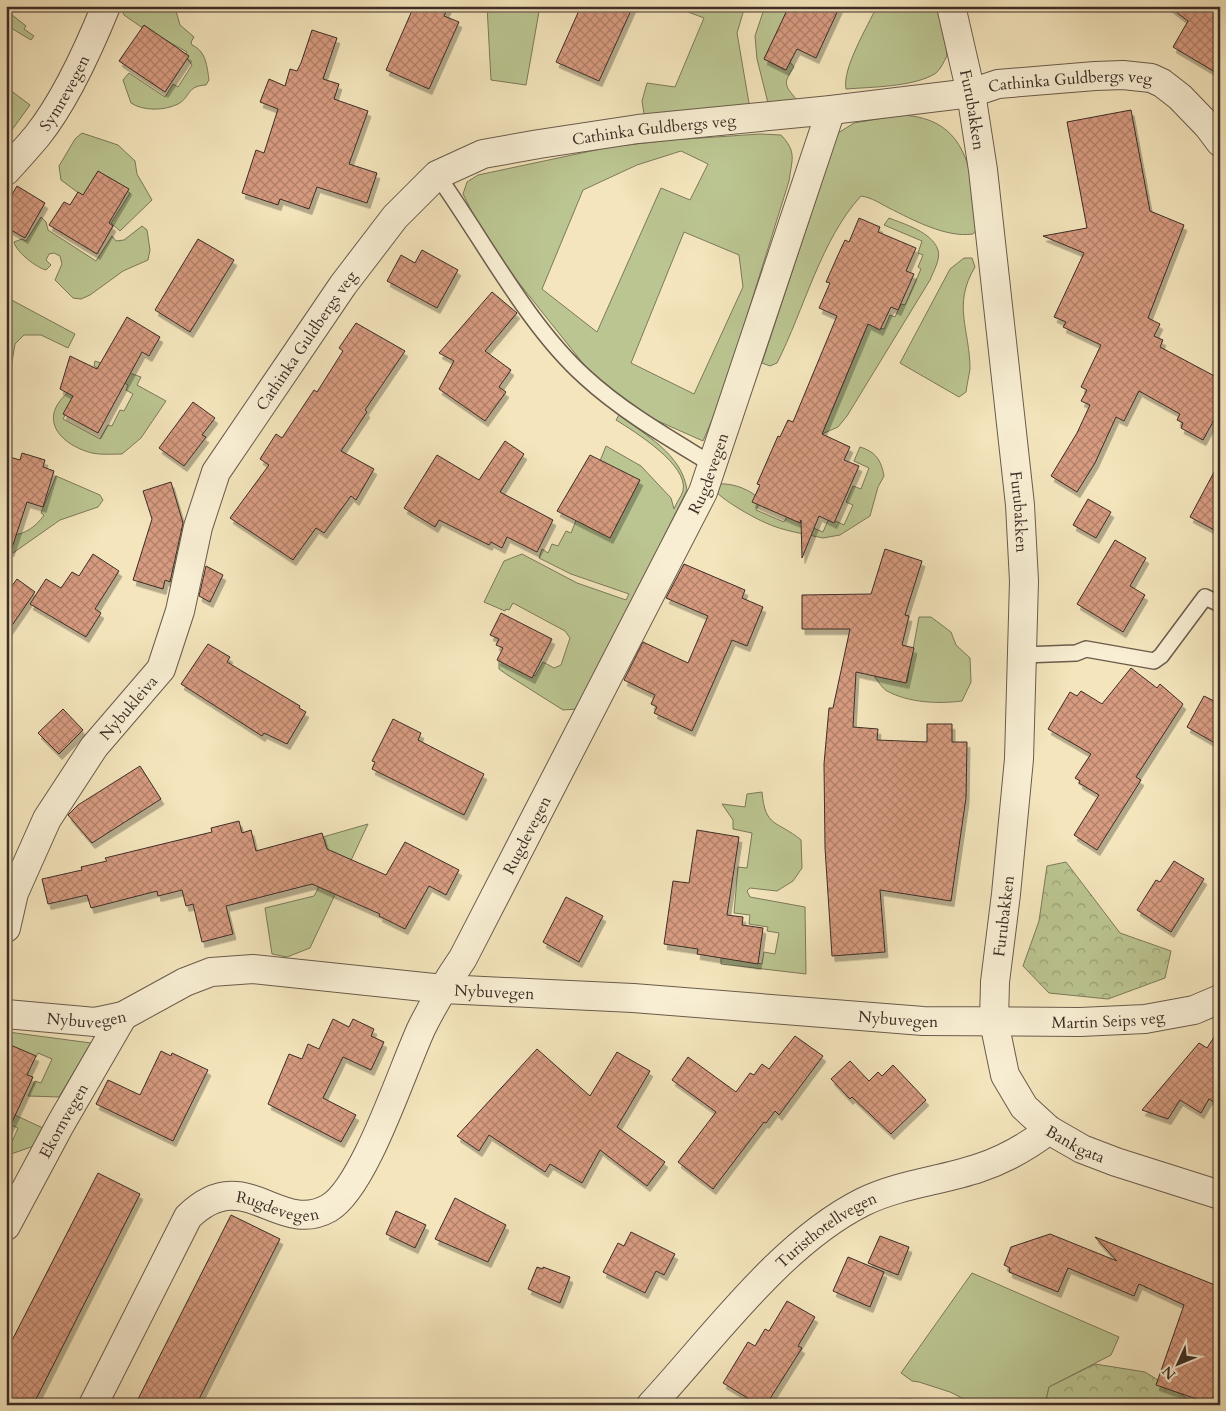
<svg xmlns="http://www.w3.org/2000/svg" width="1226" height="1411" font-family="Cardo,serif">
	<defs>
		<pattern id="forest-crowns" width="20" height="18" patternUnits="userSpaceOnUse" patternTransform="scale(1.25)"><rect width="20" height="18" fill="#bbc591"/><path d="M2 6a3 3 0 1 1 6 0M12 15a3 3 0 1 1 6 0" fill="none" stroke="#99a076"/></pattern>
		<pattern id="building-cross-hatch" width="8" height="8" patternUnits="userSpaceOnUse" patternTransform="scale(1.25)"><rect width="8" height="8" fill="#d79b80"/><path d="M0 0l8 8M0 8l8-8" fill="none" stroke="#b07f69"/></pattern>
		<filter id="shadow"><feDropShadow dx="3" dy="5.5" stdDeviation="0" flood-color="#0004"/></filter>
	</defs>
	<rect width="100%" height="100%" fill="#f4e5bc"/>
	<filter id="stains"><feTurbulence type="fractalNoise" baseFrequency=".004" numOctaves="4"/><feColorMatrix values="0 0 0 0 .2 0 0 0 0 .09 0 0 0 0 .02 0 0 0 .5 -.17"/></filter>
	<radialGradient id="worn" r=".72"><stop offset=".6" stop-color="#630" stop-opacity="0"/><stop offset="1" stop-color="#630" stop-opacity=".3"/></radialGradient>
	<g fill="#bbc591" stroke="#7c795c" fill-rule="evenodd">
		<path d="M 120,6 L 167,6 L 176,11 L 180,25 L 194,37 L 191,42 L 192,45 C 206,51 207,66 209,80 L 206,85 C 186,86 191,97 178,104 C 164,111 143,111 131,103 L 123,80 L 129,73 L 165,97 L 173,84 L 178,87 L 192,65 L 185,56 L 187,52 L 164,39 L 160,40 L 124,15 Z"/>
		<path d="M 487,6 L 540,6 L 526,85 L 491,80 Z"/>
		<path d="M 681,6 L 745,6 L 737,33 L 750,109 L 652,118 L 644,114 L 642,101 L 647,83 L 675,87 L 704,18 L 680,9 Z"/>
		<path d="M 765,6 L 782,6 L 788,10 L 764,59 L 785,70 L 790,62 L 794,67 C 783,83 784,85 797,100 L 768,103 L 757,59 L 755,36 Z"/>
		<path d="M 877,6 L 938,6 L 942,19 L 947,56 C 944,61 941,69 936,73 C 915,87 871,87 846,89 C 842,68 868,26 877,6 Z"/>
		<path d="M 6,10 L 26,26 L 24,29 L 34,36 L 31,40 L 6,25 Z"/>
		<path d="M 6,87 L 30,105 L 6,138 Z"/>
		<path d="M 901,115 C 969,118 972,173 978,228 L 973,234 C 946,238 913,220 889,208 C 879,203 873,198 861,196 C 821,239 804,310 777,363 L 770,366 L 762,363 L 838,133 L 854,123 Z"/>
		<path d="M 82,133 L 118,145 L 135,161 L 137,174 L 152,200 L 120,231 L 111,223 L 130,193 L 99,173 L 84,197 L 61,180 L 59,166 L 75,139 Z"/>
		<path d="M 760,134 L 781,135 C 797,152 792,159 789,181 L 722,396 L 703,441 L 631,409 L 597,381 L 515,278 L 479,226 L 463,194 L 467,182 L 478,175 L 610,147 L 671,140 ZM 681,151 L 708,164 L 690,200 L 661,188 L 597,332 L 542,289 L 583,190 L 637,165 ZM 684,232 L 739,255 L 743,287 L 694,394 L 631,363 Z"/>
		<path d="M 41,217 L 46,222 L 48,230 L 96,261 L 112,236 L 116,241 L 124,240 L 142,226 L 147,230 L 150,250 L 148,260 L 123,271 L 90,295 L 81,299 L 73,298 L 55,280 L 62,264 L 60,256 L 54,253 L 49,254 L 46,260 L 51,265 L 46,270 C 37,268 16,252 14,242 L 22,239 L 26,241 Z"/>
		<path d="M 889,218 C 904,224 932,232 938,250 C 941,259 933,272 930,280 L 847,416 L 838,427 L 822,434 L 868,324 L 884,329 L 890,315 L 895,317 L 901,304 L 905,305 L 921,269 L 918,267 L 923,255 L 918,253 L 922,241 L 884,225 Z"/>
		<path d="M 964,258 L 972,258 L 975,267 C 952,305 970,330 970,369 C 969,376 967,384 966,392 L 959,397 L 900,363 L 950,269 Z"/>
		<path d="M 6,297 L 75,334 L 68,348 L 41,335 L 24,335 L 15,344 L 9,380 L 6,381 Z"/>
		<path d="M 95,361 L 141,377 L 137,385 L 166,401 L 141,438 L 122,454 C 113,454 101,455 92,453 C 58,444 37,417 70,391 L 76,394 L 63,419 L 100,439 L 108,425 L 112,426 L 120,410 L 124,411 L 133,394 L 126,390 L 128,385 L 94,366 Z"/>
		<path d="M 619,415 C 645,435 682,454 687,490 L 578,709 L 563,710 L 506,674 L 499,669 L 499,657 L 535,676 L 543,662 L 554,668 L 561,665 L 570,638 L 565,631 L 513,603 L 509,610 L 506,609 L 505,611 L 484,602 L 504,561 L 522,554 L 577,583 L 626,600 L 629,594 L 571,574 L 539,558 L 542,549 L 548,553 L 552,544 L 558,546 L 566,531 L 571,533 L 606,446 L 641,466 L 671,498 L 674,509 C 676,503 681,497 683,491 C 689,465 635,432 616,420 Z"/>
		<path d="M 860,447 C 876,452 881,460 884,476 L 878,487 L 870,516 L 840,535 L 823,538 C 805,534 783,531 766,523 C 754,518 720,499 714,489 L 715,485 C 726,481 747,488 756,496 L 759,504 L 756,510 L 784,522 L 787,517 L 823,532 L 829,518 L 844,525 L 853,505 L 846,502 L 853,486 L 861,489 L 869,468 L 854,461 Z"/>
		<path d="M 56,476 L 100,495 L 103,500 L 98,507 L 60,520 L 13,553 L 6,554 L 6,535 C 22,537 36,527 44,515 L 41,513 Z"/>
		<path d="M 919,617 L 931,617 L 951,632 L 956,645 L 970,658 L 971,682 L 962,701 C 939,704 909,703 887,691 C 882,688 878,681 874,676 L 907,682 Z"/>
		<path d="M 762,792 C 765,828 777,820 801,840 L 802,868 L 793,881 L 777,891 L 750,888 L 747,891 L 750,897 L 805,907 L 806,974 L 721,964 L 721,957 L 762,964 L 764,952 L 775,954 L 779,933 L 767,931 L 768,927 L 749,924 L 750,915 L 734,913 L 738,867 L 747,868 L 752,833 L 733,829 L 733,820 L 722,804 L 745,807 L 747,794 Z"/>
		<path d="M 368,824 L 310,948 L 287,957 L 272,954 L 265,908 L 314,896 L 318,889 L 317,880 L 329,857 L 323,837 Z"/>
		<path d="M 8,1032 L 91,1043 L 59,1097 L 28,1096 L 35,1081 L 41,1083 L 52,1059 L 38,1053 L 36,1057 L 6,1044 Z"/>
		<path d="M 6,1111 L 43,1128 L 34,1146 L 11,1154 L 7,1153 L 18,1128 L 6,1123 Z"/>
		<path d="M 972,1273 L 1119,1337 L 1111,1355 L 1049,1387 L 1045,1405 L 976,1405 L 950,1392 L 919,1382 L 912,1381 L 901,1373 Z"/>
		<path d="M 898,1399 L 912,1399 L 927,1405 L 880,1405 Z"/>
	</g>
	<g fill="url(#forest-crowns)" stroke="#7c795c">
		<path d="M 1066,862 L 1120,933 L 1171,951 L 1165,978 L 1108,999 L 1049,993 L 1023,966 L 1039,921 L 1047,866 Z"/>
		<path d="M 1095,1364 L 1145,1372 L 1198,1405 L 1045,1405 L 1049,1387 Z"/>
	</g>
	<g fill="url(#building-cross-hatch)" stroke="#3c2d26" filter="url(#shadow)">
		<path d="M 414,6 L 449,6 L 444,16 L 459,22 L 429,89 L 386,70 Z"/>
		<path d="M 581,6 L 633,6 L 599,81 L 556,62 Z"/>
		<path d="M 789,6 L 840,6 L 816,58 L 797,49 L 786,70 L 764,59 Z"/>
		<path d="M 1168,6 L 1220,6 L 1220,75 L 1173,47 L 1188,21 Z"/>
		<path d="M 144,25 L 189,56 L 165,92 L 119,61 Z"/>
		<path d="M 312,30 L 337,38 L 323,79 L 339,84 L 334,99 L 368,111 L 349,164 L 377,173 L 367,203 L 317,187 L 309,209 L 280,199 L 278,205 L 242,193 L 256,150 L 264,153 L 278,109 L 260,102 L 269,79 L 285,86 L 290,69 L 297,71 L 301,63 Z"/>
		<path d="M 1131,110 L 1150,211 L 1184,225 L 1148,318 L 1160,324 L 1154,336 L 1163,340 L 1160,347 L 1220,379 L 1220,409 L 1203,440 L 1181,428 L 1183,423 L 1177,420 L 1180,414 L 1139,391 L 1124,421 L 1116,417 L 1095,463 L 1077,492 L 1051,476 L 1077,433 L 1090,405 L 1081,401 L 1087,390 L 1081,387 L 1101,345 L 1063,327 L 1066,322 L 1054,317 L 1084,253 L 1043,236 L 1087,228 L 1067,122 Z"/>
		<path d="M 98,171 L 129,189 L 109,223 L 113,226 L 97,254 L 49,225 L 64,202 L 70,205 L 78,192 L 83,195 Z"/>
		<path d="M 17,186 L 45,203 L 25,238 L 6,227 L 6,205 Z"/>
		<path d="M 859,218 L 880,227 L 878,232 L 916,248 L 906,271 L 914,274 L 898,310 L 891,307 L 880,330 L 868,324 L 822,434 L 850,447 L 844,460 L 859,466 L 834,523 L 819,516 L 802,558 L 801,520 L 800,523 L 752,502 L 760,485 L 757,484 L 778,436 L 780,437 L 788,420 L 793,422 L 837,316 L 819,308 L 830,283 L 826,282 L 838,255 L 845,240 L 849,242 Z"/>
		<path d="M 198,239 L 234,260 L 190,332 L 155,310 Z"/>
		<path d="M 422,250 L 458,270 L 437,308 L 387,281 L 401,255 L 415,263 Z"/>
		<path d="M 492,292 L 517,313 L 485,351 L 511,370 L 499,387 L 506,392 L 485,421 L 439,389 L 454,361 L 439,353 Z"/>
		<path d="M 127,317 L 160,337 L 149,356 L 142,352 L 98,433 L 63,414 L 73,396 L 60,389 L 70,356 L 97,369 Z"/>
		<path d="M 356,323 L 405,351 L 365,410 L 367,412 L 341,451 L 374,469 L 356,500 L 351,496 L 324,533 L 316,528 L 293,560 L 230,518 L 269,465 L 260,459 L 276,434 L 282,438 L 314,390 L 317,392 L 343,351 L 339,348 Z"/>
		<path d="M 193,402 L 215,418 L 202,435 L 206,437 L 184,466 L 159,448 Z"/>
		<path d="M 505,441 L 524,454 L 500,492 L 553,520 L 537,552 L 507,537 L 502,548 L 491,542 L 489,545 L 439,520 L 435,527 L 404,508 L 437,455 L 479,480 Z"/>
		<path d="M 22,453 L 45,460 L 43,467 L 54,471 L 43,507 L 27,502 L 11,551 L 6,551 L 6,456 L 20,460 Z"/>
		<path d="M 590,455 L 640,480 L 610,538 L 557,511 Z"/>
		<path d="M 1220,461 L 1220,533 L 1190,517 Z"/>
		<path d="M 171,482 L 183,523 L 170,582 L 165,580 L 163,589 L 133,580 L 152,519 L 143,491 Z"/>
		<path d="M 1088,499 L 1111,512 L 1096,538 L 1073,525 Z"/>
		<path d="M 1115,540 L 1146,558 L 1130,586 L 1145,595 L 1123,632 L 1077,604 Z"/>
		<path d="M 885,549 L 922,561 L 905,615 L 909,616 L 902,645 L 914,648 L 906,683 L 856,672 L 853,727 L 878,729 L 877,740 L 927,742 L 927,724 L 952,724 L 952,742 L 967,742 L 966,798 L 951,901 L 880,890 L 885,952 L 832,956 L 825,848 L 824,764 L 829,708 L 833,708 L 850,629 L 802,629 L 802,595 L 871,594 Z"/>
		<path d="M 93,554 L 119,571 L 95,609 L 101,613 L 86,637 L 30,604 L 46,579 L 61,588 L 72,572 L 79,576 Z"/>
		<path d="M 684,564 L 745,590 L 742,598 L 763,607 L 747,646 L 732,640 L 692,731 L 654,713 L 657,707 L 651,704 L 655,695 L 624,680 L 643,642 L 688,663 L 708,616 L 666,598 Z"/>
		<path d="M 206,566 L 223,575 L 210,602 L 199,596 Z"/>
		<path d="M 17,579 L 35,592 L 6,634 L 6,594 Z"/>
		<path d="M 501,613 L 552,639 L 532,678 L 497,660 L 503,648 L 496,645 L 499,639 L 490,635 Z"/>
		<path d="M 208,644 L 230,657 L 227,662 L 300,706 L 299,708 L 306,712 L 287,744 L 264,733 L 262,736 L 181,684 Z"/>
		<path d="M 1131,668 L 1157,688 L 1160,684 L 1183,704 L 1136,777 L 1141,780 L 1097,850 L 1074,835 L 1099,795 L 1079,783 L 1080,781 L 1075,778 L 1091,754 L 1048,729 L 1070,692 L 1077,696 L 1081,691 L 1102,704 Z"/>
		<path d="M 1204,696 L 1220,704 L 1220,746 L 1187,727 Z"/>
		<path d="M 63,709 L 83,730 L 59,754 L 38,733 Z"/>
		<path d="M 393,719 L 421,733 L 418,740 L 484,774 L 464,815 L 372,769 L 375,762 L 372,761 Z"/>
		<path d="M 140,766 L 161,799 L 92,843 L 68,815 L 78,805 Z"/>
		<path d="M 239,821 L 242,833 L 251,830 L 256,851 L 322,833 L 327,849 L 386,875 L 405,842 L 459,870 L 446,895 L 429,886 L 405,929 L 379,916 L 380,914 L 312,884 L 226,906 L 233,934 L 202,942 L 193,904 L 186,906 L 182,890 L 158,896 L 157,891 L 91,908 L 87,895 L 48,904 L 42,879 L 82,870 L 81,867 L 107,861 L 105,858 L 212,832 L 211,828 Z"/>
		<path d="M 697,830 L 739,837 L 727,915 L 743,917 L 742,925 L 763,928 L 758,964 L 697,954 L 698,949 L 664,944 L 673,881 L 689,883 Z"/>
		<path d="M 1174,861 L 1204,879 L 1171,932 L 1137,910 L 1156,880 L 1160,882 Z"/>
		<path d="M 566,897 L 603,916 L 579,962 L 543,942 Z"/>
		<path d="M 333,1019 L 349,1027 L 353,1019 L 374,1029 L 371,1036 L 384,1042 L 371,1070 L 343,1057 L 323,1098 L 356,1115 L 341,1142 L 268,1104 L 289,1054 L 302,1059 L 308,1044 L 319,1049 Z"/>
		<path d="M 1220,1028 L 1220,1106 L 1209,1099 L 1201,1113 L 1180,1100 L 1168,1119 L 1142,1110 L 1199,1043 L 1207,1048 Z"/>
		<path d="M 795,1036 L 823,1056 L 779,1115 L 775,1111 L 766,1123 L 764,1122 L 713,1189 L 678,1162 L 716,1112 L 672,1080 L 688,1057 L 736,1092 L 750,1073 L 754,1075 L 762,1064 L 769,1069 Z"/>
		<path d="M 6,1043 L 36,1056 L 27,1075 L 33,1077 L 6,1135 Z"/>
		<path d="M 537,1049 L 590,1096 L 617,1052 L 650,1071 L 617,1127 L 665,1162 L 647,1186 L 600,1150 L 582,1183 L 550,1164 L 545,1172 L 489,1135 L 479,1151 L 457,1136 Z"/>
		<path d="M 161,1051 L 171,1056 L 172,1053 L 208,1070 L 173,1141 L 96,1104 L 108,1080 L 140,1095 Z"/>
		<path d="M 850,1061 L 869,1081 L 878,1072 L 882,1076 L 893,1065 L 926,1100 L 891,1134 L 852,1097 L 850,1099 L 831,1079 Z"/>
		<path d="M 98,1173 L 140,1194 L 33,1405 L 6,1405 L 6,1352 Z"/>
		<path d="M 455,1198 L 506,1225 L 488,1262 L 435,1239 Z"/>
		<path d="M 396,1211 L 426,1225 L 415,1248 L 386,1234 Z"/>
		<path d="M 231,1215 L 280,1239 L 196,1405 L 135,1405 Z"/>
		<path d="M 631,1232 L 675,1254 L 664,1275 L 656,1271 L 645,1293 L 603,1272 L 618,1243 L 624,1246 Z"/>
		<path d="M 1050,1234 L 1117,1261 L 1095,1237 L 1220,1287 L 1220,1378 L 1211,1404 L 1156,1385 L 1184,1305 L 1139,1284 L 1134,1296 L 1068,1268 L 1058,1292 L 1009,1272 L 1010,1268 L 1004,1265 L 1011,1247 Z"/>
		<path d="M 880,1236 L 909,1247 L 898,1275 L 868,1263 Z"/>
		<path d="M 848,1257 L 884,1272 L 870,1307 L 833,1291 Z"/>
		<path d="M 537,1267 L 543,1269 L 543,1267 L 570,1277 L 560,1303 L 528,1289 Z"/>
		<path d="M 787,1301 L 815,1317 L 798,1346 L 802,1348 L 766,1405 L 759,1405 L 723,1383 L 748,1342 L 755,1346 L 765,1329 L 769,1331 Z"/>
	</g>
	<g fill="none" stroke-linecap="round" stroke-linejoin="round">
		<g stroke="#6a5b4c" stroke-width="18">
			<g id="service">
				<path d="M 437,175 C 483,239 527,325 585,377 C 623,412 669,438 713,465"/>
				<path d="M 1023,655 L 1076,653 L 1086,649 L 1154,661 L 1161,656 L 1205,597 L 1220,604"/>
			</g>
		</g>
		<g stroke="#6a5b4c" stroke-width="30">
			<g id="minor">
				<path id="s1" d="M 6,171 C 16,160 27,148 37,136 C 65,101 89,48 106,6"/>
				<path id="s2" d="M 6,928 L 14,893 L 47,819 L 94,747 L 161,669 L 180,611 L 198,527 L 216,472 L 343,285 L 395,217 L 437,175 L 483,154 L 539,144 L 638,129 L 831,110 L 971,93 L 998,84 L 1095,76 L 1123,75 L 1151,78 L 1162,83 L 1180,97 L 1208,126 L 1220,142"/>
				<path id="s3" d="M 6,1014 L 95,1022 L 123,1016 L 185,982 L 211,972 L 253,969 L 443,989 L 633,998 L 923,1021 L 1080,1022 L 1145,1019 L 1194,1010 L 1220,999"/>
				<path id="s4" d="M 6,1226 L 60,1125 L 123,1016"/>
				<path id="s5" d="M 93,1405 L 188,1217 C 245,1161 278,1237 329,1208 C 365,1187 403,1067 422,1027 C 434,1003 448,980 463,958 L 703,492 L 831,110"/>
				<path id="s6" d="M 651,1405 C 713,1338 781,1243 863,1202 C 900,1184 941,1181 979,1168 C 1006,1159 1027,1147 1049,1130"/>
			</g>
		</g>
		<g stroke="#6a5b4c" stroke-width="30">
			<g id="tertiary">
				<path id="s7" d="M 951,6 L 971,93 L 983,170 L 1020,505 L 1024,581 L 1019,759 L 1006,894 L 995,982 L 994,1022 L 1005,1075 L 1024,1107 L 1049,1130 L 1082,1149 L 1116,1162 L 1220,1195"/>
			</g>
		</g>
		<use href="#service" stroke="#f8eed3" stroke-width="15"/>
		<use href="#minor" stroke="#f8eed3" stroke-width="28"/>
		<use href="#tertiary" stroke="#f8eed3" stroke-width="28"/>
	</g>
	<g text-anchor="middle" stroke-width="4.5" stroke-linejoin="round" paint-order="stroke">
		<g font-size="16" fill="#3c2d26" stroke="#f8eed3">
			<text dy="6" stroke="none"><textPath href="#s2" startOffset="1525">Cathinka Guldbergs veg</textPath></text>
			<text dy="6" stroke="none"><textPath href="#s1" startOffset="98">Symrevegen</textPath></text>
			<text dy="6" stroke="none"><textPath href="#s7" startOffset="106">Furubakken</textPath></text>
			<text dy="6" stroke="none"><textPath href="#s2" startOffset="1105">Cathinka Guldbergs veg</textPath></text>
			<text dy="6" stroke="none"><textPath href="#s2" startOffset="670">Cathinka Guldbergs veg</textPath></text>
			<text dy="6" stroke="none"><textPath href="#s5" startOffset="1191">Rugdevegen</textPath></text>
			<text dy="6" stroke="none"><textPath href="#s7" startOffset="511">Furubakken</textPath></text>
			<text dy="6" stroke="none"><textPath href="#s2" startOffset="255">Nybukleiva</textPath></text>
			<text dy="6" stroke="none"><textPath href="#s5" startOffset="786">Rugdevegen</textPath></text>
			<text transform="translate(1003 916) rotate(-83)" y="6">Furubakken</text>
			<text dy="6" stroke="none"><textPath href="#s3" startOffset="501">Nybuvegen</textPath></text>
			<text dy="6" stroke="none"><textPath href="#s3" startOffset="81">Nybuvegen</textPath></text>
			<text dy="6" stroke="none"><textPath href="#s3" startOffset="906">Nybuvegen</textPath></text>
			<text dy="6" stroke="none"><textPath href="#s3" startOffset="1116">Martin Seips veg</textPath></text>
			<text dy="6" stroke="none"><textPath href="#s4" startOffset="120">Ekornvegen</textPath></text>
			<text dy="6" stroke="none"><textPath href="#s7" startOffset="1178">Bankgata</textPath></text>
			<text dy="6" stroke="none"><textPath href="#s5" startOffset="308">Rugdevegen</textPath></text>
			<text dy="6" stroke="none"><textPath href="#s6" startOffset="249">Turisthotellvegen</textPath></text>
		</g>
	</g>
	<rect width="1226" height="1411" fill="none" stroke="#f4e5bc" stroke-width="25"/>
	<rect x="8" y="8" width="1211" height="1396" fill="none" stroke="#3c2d26" stroke-width="2.5"/>
	<rect x="12" y="12" width="1201" height="1386" fill="none" stroke="#3c2d26"/>
	<g transform="translate(1178 1364) rotate(226)" stroke="#f8eed3" stroke-width="4" paint-order="stroke">
	<path d="M0-4L9 19L0 12L-9 19Z" fill="#3c2d26"/>
	<text y="-8" font-size="14" font-weight="bold" text-anchor="middle" fill="#3c2d26">N</text>
	</g>
	<rect width="100%" height="100%" filter="url(#stains)"/>
	<rect width="100%" height="100%" fill="url(#worn)"/>
</svg>
